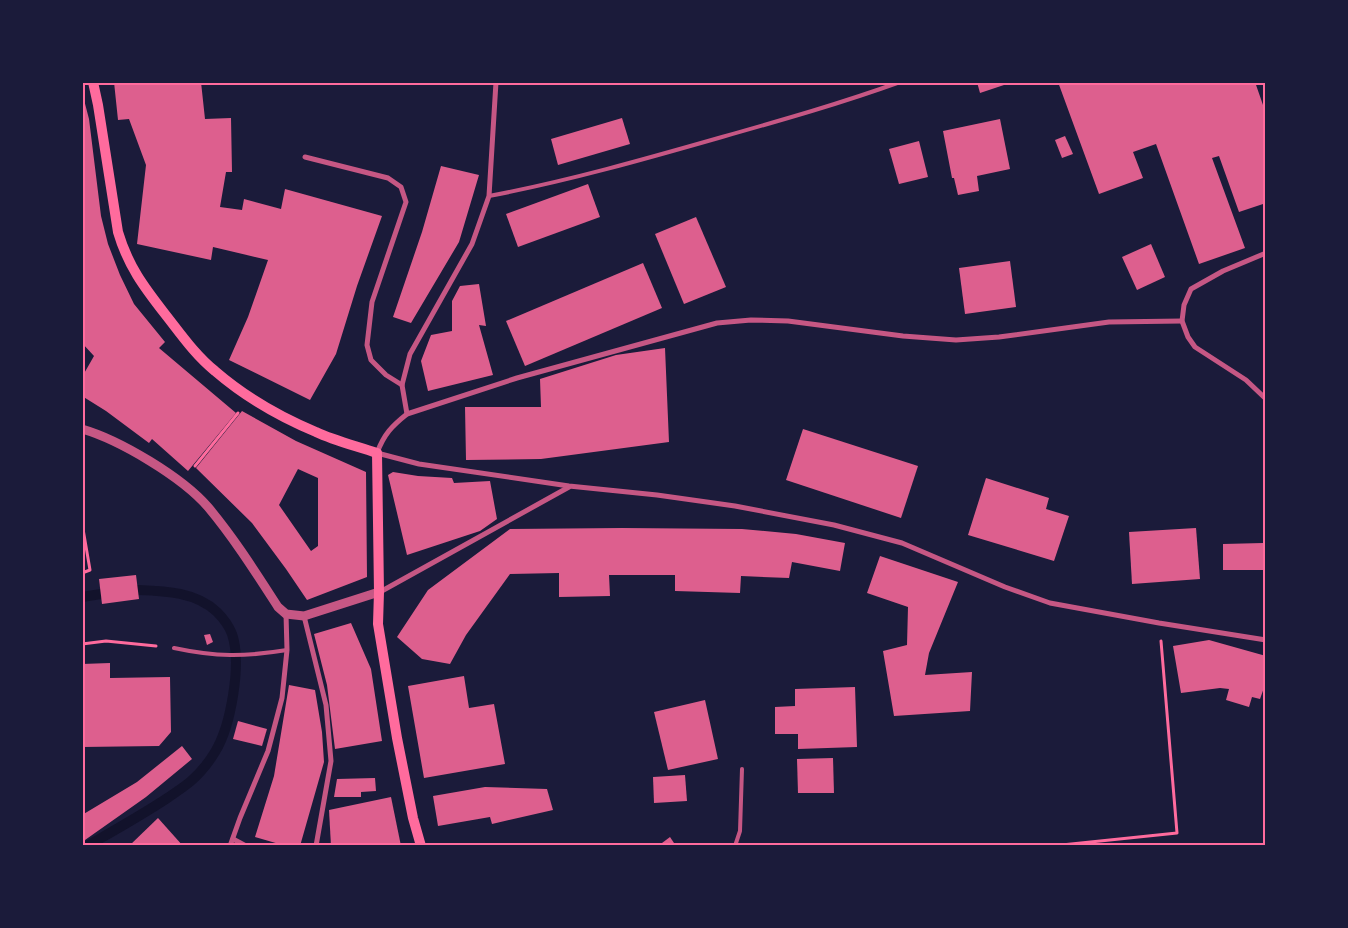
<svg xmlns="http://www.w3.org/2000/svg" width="1348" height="928" font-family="Commissioner,sans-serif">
	<rect width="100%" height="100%" fill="#1b1b3a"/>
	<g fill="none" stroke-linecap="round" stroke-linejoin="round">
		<g stroke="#12122b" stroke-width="10">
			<path d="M 82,597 L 101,594"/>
			<path d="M 87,846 C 115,830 142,815 169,797 C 176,792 184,787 191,781 C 199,774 209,762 215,752 C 231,726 242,663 232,634 C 229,626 223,618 217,612 C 196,592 165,591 138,590"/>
		</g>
	</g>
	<g fill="#dd5f8e" fill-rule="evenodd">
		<path d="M 114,82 L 201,82 L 205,119 L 231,118 L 232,172 L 226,172 L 220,207 L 242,210 L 244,199 L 281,209 L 285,189 L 382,216 L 357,286 L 336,354 L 310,400 L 229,360 L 248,317 L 268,260 L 213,247 L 211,260 L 137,244 L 146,165 L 129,119 L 118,120 Z"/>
		<path d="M 977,82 L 1010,82 L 1010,83 L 980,93 Z"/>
		<path d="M 1058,82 L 1255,82 L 1263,105 L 1266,104 L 1266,203 L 1239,212 L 1219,156 L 1212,158 L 1245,248 L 1199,264 L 1156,144 L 1133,152 L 1143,178 L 1099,194 Z"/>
		<path d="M 82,92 L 89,119 L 101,216 L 108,244 L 120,275 L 134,304 L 165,342 L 159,348 L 236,413 L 188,471 L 152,439 L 149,443 L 106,411 L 82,396 L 82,377 L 94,356 L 82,343 Z"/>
		<path d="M 622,118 L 630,144 L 558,165 L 551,139 Z"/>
		<path d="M 1000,119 L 1010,169 L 977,176 L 979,191 L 958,195 L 954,178 L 952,178 L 943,131 Z"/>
		<path d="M 1065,136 L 1073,154 L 1062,158 L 1055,140 Z"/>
		<path d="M 919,141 L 928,177 L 899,184 L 889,149 Z"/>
		<path d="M 441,166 L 479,175 L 459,242 L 411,323 L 393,317 L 422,232 Z"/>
		<path d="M 588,184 L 600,217 L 518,247 L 506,214 Z"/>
		<path d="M 696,217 L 726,287 L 684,304 L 655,234 Z"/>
		<path d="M 1151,244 L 1165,277 L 1137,290 L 1122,257 Z"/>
		<path d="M 1010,261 L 1016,307 L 965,314 L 959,268 Z"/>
		<path d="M 643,263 L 662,308 L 525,366 L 506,321 Z"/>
		<path d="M 479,284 L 486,326 L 479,325 L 493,375 L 428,391 L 421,361 L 431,335 L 452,331 L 452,301 L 460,286 Z"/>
		<path d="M 665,348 L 669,442 L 541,459 L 466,460 L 465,407 L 541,407 L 540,379 L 616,355 Z"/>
		<path d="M 242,411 L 296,441 L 366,472 L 367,577 L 307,600 L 286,569 L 252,523 L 196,468 ZM 298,469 L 318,478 L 318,546 L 311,551 L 279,505 Z"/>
		<path d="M 803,429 L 918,466 L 901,518 L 786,480 Z"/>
		<path d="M 393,472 L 418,476 L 452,478 L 454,483 L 490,481 L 497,519 L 480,531 L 407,555 L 388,475 Z"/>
		<path d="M 986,478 L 1049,498 L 1046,509 L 1069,516 L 1054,561 L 968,535 Z"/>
		<path d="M 622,528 L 742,529 L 796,534 L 845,543 L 840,571 L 792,562 L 789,578 L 741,576 L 740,593 L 675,591 L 675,575 L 609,575 L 610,596 L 559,597 L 559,573 L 510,574 L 466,635 L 450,664 L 422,659 L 397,637 L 428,590 L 510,529 Z"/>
		<path d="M 1196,528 L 1200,579 L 1132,584 L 1129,532 Z"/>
		<path d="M 1263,543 L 1263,570 L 1223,570 L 1223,544 Z"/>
		<path d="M 880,556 L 958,582 L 929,653 L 925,675 L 972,672 L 970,711 L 894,716 L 883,651 L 907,645 L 908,607 L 867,593 Z"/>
		<path d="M 136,575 L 139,599 L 102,604 L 99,579 Z"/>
		<path d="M 351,623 L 371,669 L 382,741 L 335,749 L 327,685 L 314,634 Z"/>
		<path d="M 210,634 L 213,642 L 207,645 L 204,635 Z"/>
		<path d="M 1209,640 L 1266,656 L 1266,682 L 1260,699 L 1252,697 L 1249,707 L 1226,700 L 1229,689 L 1220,688 L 1181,693 L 1173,646 Z"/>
		<path d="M 110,663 L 110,678 L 170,677 L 171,732 L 159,746 L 82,747 L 82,664 Z"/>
		<path d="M 464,676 L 469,708 L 494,704 L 505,764 L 424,778 L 408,686 Z"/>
		<path d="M 289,685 L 315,690 L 322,732 L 324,762 L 300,846 L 286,846 L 255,837 L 274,776 Z"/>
		<path d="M 855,687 L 857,747 L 798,749 L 798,734 L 775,734 L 775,707 L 795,706 L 795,689 Z"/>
		<path d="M 705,700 L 718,759 L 668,770 L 654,712 Z"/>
		<path d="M 238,721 L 267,729 L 262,746 L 233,739 Z"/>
		<path d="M 182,746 L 192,759 L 146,797 L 85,840 L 82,835 L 82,815 L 137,782 Z"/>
		<path d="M 833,758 L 834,793 L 798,793 L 797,759 Z"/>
		<path d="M 685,775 L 687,801 L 654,803 L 653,777 Z"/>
		<path d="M 375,778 L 376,791 L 361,792 L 361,797 L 334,797 L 337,779 Z"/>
		<path d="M 485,787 L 547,789 L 553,810 L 492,824 L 490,817 L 438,826 L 433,796 Z"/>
		<path d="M 391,797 L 401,846 L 331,846 L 329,810 Z"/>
		<path d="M 158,818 L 183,846 L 129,846 Z"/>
		<path d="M 670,837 L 676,846 L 658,846 Z"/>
	</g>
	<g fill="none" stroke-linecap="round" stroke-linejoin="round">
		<g stroke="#ff6b9d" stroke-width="3">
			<path d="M 195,466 L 238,413"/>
			<path d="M 82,523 L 90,570 L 82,573"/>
			<path d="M 82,644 L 106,641 L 156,646"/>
			<path d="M 1052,846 L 1177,833 L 1161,641"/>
		</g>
		<g stroke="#c65784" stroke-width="4">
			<path d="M 489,196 C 568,181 645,159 722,137 C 782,120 842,103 900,82"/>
			<path d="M 174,648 C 216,657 244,657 287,650"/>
			<path d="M 735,846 L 740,831 L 742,769"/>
		</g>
		<g stroke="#c65784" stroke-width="5">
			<path d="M 305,157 L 388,178 L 401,187 L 406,202 L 372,302 L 367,345 L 371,360 L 386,375 L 402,385"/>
			<path d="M 1266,253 L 1223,271 L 1191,289 L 1184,305 L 1182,321 L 1188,337 L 1195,347 L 1246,380 L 1266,399"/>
			<path d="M 1182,321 L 1109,322 L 999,337 L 956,340 L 903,336 L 788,321 L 751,320 L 717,323 L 517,378 L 407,414 C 392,426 384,434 377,453 L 419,464 L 569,486 L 657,495 L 735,506 L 834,525 L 902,543 L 1005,587 L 1050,603 L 1159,623 L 1266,640"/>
			<path d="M 407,414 L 402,385 L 410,354 L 472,244 L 489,196 L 496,82"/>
			<path d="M 380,592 L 569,487"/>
			<path d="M 304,616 L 326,705 L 331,761 L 316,846"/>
			<path d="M 233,839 L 246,846"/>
			<path d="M 230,846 L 240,818 L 268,751 L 282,698 L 287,650 L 286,614"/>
		</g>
		<path stroke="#c65784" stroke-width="9" d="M 82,429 C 120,440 182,477 208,507 C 234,538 256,573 278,607 L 286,614 L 304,616 L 379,592"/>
		<path stroke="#ff6b9d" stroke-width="10" d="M 93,82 L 98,105 L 118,232 C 128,266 144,287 165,314 C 180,333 195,355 215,371 C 244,396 280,417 316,432 C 335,441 357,446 377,453 L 379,592 L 378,624 L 397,738 L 413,818 L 421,846"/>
	</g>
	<rect width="1348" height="928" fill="none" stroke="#1b1b3a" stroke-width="168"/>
	<rect x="84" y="84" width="1180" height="760" fill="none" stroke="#ff6b9d" stroke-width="2"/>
</svg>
